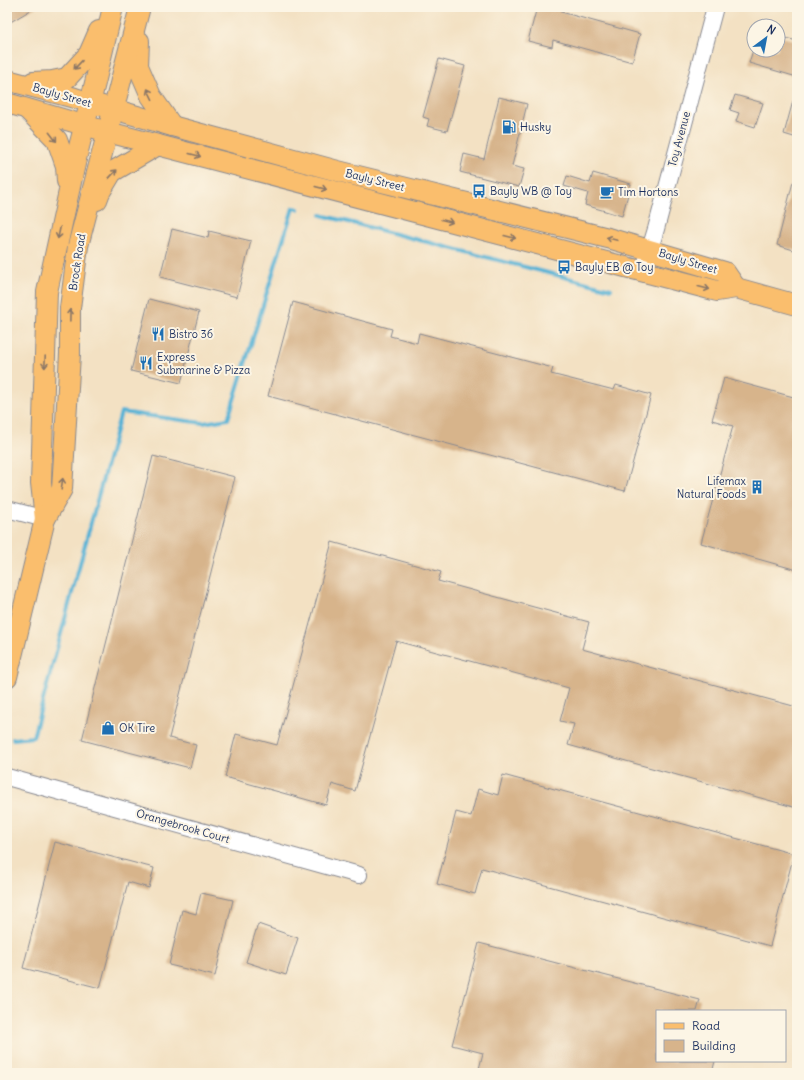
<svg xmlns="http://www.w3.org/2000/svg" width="804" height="1080" font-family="Delius,sans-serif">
	<rect width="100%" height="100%" fill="#fcf5e5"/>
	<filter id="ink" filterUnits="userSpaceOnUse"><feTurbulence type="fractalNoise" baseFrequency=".025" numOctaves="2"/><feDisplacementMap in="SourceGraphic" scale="8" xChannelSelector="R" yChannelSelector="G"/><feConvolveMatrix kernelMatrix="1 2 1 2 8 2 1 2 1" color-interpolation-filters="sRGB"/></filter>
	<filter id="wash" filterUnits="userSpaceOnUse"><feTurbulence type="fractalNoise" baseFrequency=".012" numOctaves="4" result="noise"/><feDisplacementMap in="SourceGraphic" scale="16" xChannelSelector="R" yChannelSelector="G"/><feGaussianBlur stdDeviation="0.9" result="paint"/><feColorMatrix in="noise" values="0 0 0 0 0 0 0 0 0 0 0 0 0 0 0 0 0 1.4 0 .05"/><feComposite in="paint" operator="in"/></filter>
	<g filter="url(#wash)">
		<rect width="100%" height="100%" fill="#f3e1c3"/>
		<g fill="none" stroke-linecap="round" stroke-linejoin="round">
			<g stroke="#57b2d5" stroke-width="4">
				<path d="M 321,215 L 611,289"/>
				<path d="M 13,739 L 33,737 L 121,412 L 203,423 L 228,419 L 293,208 L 298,209"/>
			</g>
		</g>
		<g id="blocks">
			<g fill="#d7b48b">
				<path d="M 7,7 L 36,7 L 7,24 Z"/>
				<path d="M 537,7 L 563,7 L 561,12 L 640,34 L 632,62 L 553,40 L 552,47 L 528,41 Z"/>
				<path d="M 778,36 L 797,41 L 797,77 L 749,63 L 753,50 L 778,50 Z"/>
				<path d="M 439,59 L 465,66 L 447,131 L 427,126 L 429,119 L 423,117 Z"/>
				<path d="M 735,95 L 763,103 L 755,127 L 736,121 L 739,113 L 730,110 Z"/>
				<path d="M 499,97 L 527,104 L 512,166 L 524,169 L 519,187 L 460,172 L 464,154 L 484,159 Z"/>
				<path d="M 793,101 L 797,101 L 797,138 L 784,134 Z"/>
				<path d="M 593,173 L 631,184 L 622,216 L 585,205 L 588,193 L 564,186 L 567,176 L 590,183 Z"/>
				<path d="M 793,182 L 797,182 L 797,251 L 777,245 Z"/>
				<path d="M 172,229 L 208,238 L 209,231 L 251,241 L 237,297 L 160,277 Z"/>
				<path d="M 149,299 L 199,312 L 181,383 L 131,371 Z"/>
				<path d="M 293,302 L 392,329 L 390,336 L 417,343 L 419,333 L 553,368 L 551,374 L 614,390 L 616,385 L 651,395 L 625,491 L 268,396 Z"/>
				<path d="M 724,378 L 797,398 L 797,570 L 701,543 L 733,426 L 712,420 Z"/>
				<path d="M 153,456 L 235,477 L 169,738 L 196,745 L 190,768 L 82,740 Z"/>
				<path d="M 332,542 L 441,572 L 438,581 L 589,622 L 582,649 L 797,707 L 797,808 L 568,745 L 574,724 L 560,721 L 569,688 L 396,641 L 355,791 L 332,784 L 326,805 L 225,777 L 236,734 L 277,745 Z"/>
				<path d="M 503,775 L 794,854 L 770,946 L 482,868 L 475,894 L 437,884 L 456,812 L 471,816 L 478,789 L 498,795 Z"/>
				<path d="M 55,842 L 154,868 L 149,888 L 128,882 L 100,988 L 23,968 Z"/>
				<path d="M 201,893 L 233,900 L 215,976 L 169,965 L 182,910 L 196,914 Z"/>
				<path d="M 258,924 L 298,938 L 286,975 L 246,962 Z"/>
				<path d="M 479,943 L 700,1000 L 697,1011 L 657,1011 L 657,1061 L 715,1061 L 712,1073 L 478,1073 L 483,1053 L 452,1045 Z"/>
			</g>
		</g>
	</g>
	<g filter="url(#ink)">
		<use href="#blocks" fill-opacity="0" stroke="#878890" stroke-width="1"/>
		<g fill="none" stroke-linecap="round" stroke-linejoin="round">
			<g stroke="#878890" stroke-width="18">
				<g id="minor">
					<path d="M 643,272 L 656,229 L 715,7"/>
					<path d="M 7,509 L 45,519"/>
					<path d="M 7,777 L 359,875"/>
				</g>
			</g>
			<g stroke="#878890" stroke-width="22">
				<g id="major">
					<path d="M 139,41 L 138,66 L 151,96 L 172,126"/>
					<path d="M 7,80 L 75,98 L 172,126 L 338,171 L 608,238 L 725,272 L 736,288"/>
					<path d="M 33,82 L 52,81 L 67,78 L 89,54 L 99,31"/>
					<path d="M 7,103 L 108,132 L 706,288 L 717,291 L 736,288 L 797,305"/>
					<path d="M 28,110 L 57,140 L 66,166 L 67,181"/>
					<path d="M 97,200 L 100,192 L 112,172 L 158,145"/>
					<path d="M 45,519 L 41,483 L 47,292 L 76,159 L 95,83 L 113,7"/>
					<path d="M 7,677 L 45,519 L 62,489 L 70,354 L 70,308 L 78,246 L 140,7"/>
				</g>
			</g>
			<use href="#minor" stroke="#fff" stroke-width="16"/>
			<use href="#major" stroke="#fabe6d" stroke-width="20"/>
		</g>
		<defs><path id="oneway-shaft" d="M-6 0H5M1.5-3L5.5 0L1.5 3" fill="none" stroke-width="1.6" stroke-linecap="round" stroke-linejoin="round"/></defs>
		<g stroke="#8a7666">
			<use href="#oneway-shaft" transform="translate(78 65) rotate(133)"/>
			<use href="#oneway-shaft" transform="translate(150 94) rotate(-116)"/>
			<use href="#oneway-shaft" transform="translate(53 137) rotate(52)"/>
			<use href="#oneway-shaft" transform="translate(195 155) rotate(15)"/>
			<use href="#oneway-shaft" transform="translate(113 174) rotate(-47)"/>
			<use href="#oneway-shaft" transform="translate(321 188) rotate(15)"/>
			<use href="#oneway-shaft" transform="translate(447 221) rotate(15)"/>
			<use href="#oneway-shaft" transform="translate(59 233) rotate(102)"/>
			<use href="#oneway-shaft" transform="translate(510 237) rotate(14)"/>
			<use href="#oneway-shaft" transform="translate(612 239) rotate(-165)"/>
			<use href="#oneway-shaft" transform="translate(704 288) rotate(14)"/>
			<use href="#oneway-shaft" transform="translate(70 315) rotate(-89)"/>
			<use href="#oneway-shaft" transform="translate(45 362) rotate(92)"/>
			<use href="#oneway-shaft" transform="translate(62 484) rotate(-82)"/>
		</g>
	</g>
	<defs>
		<g id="fuel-bare" transform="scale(1.08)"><path d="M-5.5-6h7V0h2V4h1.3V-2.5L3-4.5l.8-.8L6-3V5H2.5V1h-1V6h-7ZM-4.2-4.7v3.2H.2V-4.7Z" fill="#1f6fb2" stroke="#fcf5e5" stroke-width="2.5" paint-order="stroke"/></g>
		<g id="bus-bare" transform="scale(1.08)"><path d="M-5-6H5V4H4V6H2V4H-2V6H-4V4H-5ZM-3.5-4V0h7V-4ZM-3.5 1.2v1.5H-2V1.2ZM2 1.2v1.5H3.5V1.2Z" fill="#1f6fb2" stroke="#fcf5e5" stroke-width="2.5" paint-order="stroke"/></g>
		<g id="cafe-bare" transform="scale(1.08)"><path d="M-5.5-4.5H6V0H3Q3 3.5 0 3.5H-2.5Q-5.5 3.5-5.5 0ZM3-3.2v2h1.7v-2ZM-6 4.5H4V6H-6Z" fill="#1f6fb2" stroke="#fcf5e5" stroke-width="2.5" paint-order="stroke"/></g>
		<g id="restaurant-bare" transform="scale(1.08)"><path d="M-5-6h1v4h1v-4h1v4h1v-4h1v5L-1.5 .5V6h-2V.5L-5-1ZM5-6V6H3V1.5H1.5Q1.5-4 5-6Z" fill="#1f6fb2" stroke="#fcf5e5" stroke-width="2.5" paint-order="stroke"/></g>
		<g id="building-bare" transform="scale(1.08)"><path d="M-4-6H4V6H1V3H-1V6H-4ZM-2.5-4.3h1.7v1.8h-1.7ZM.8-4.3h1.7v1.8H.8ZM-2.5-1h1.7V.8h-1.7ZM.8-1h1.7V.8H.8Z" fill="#1f6fb2" stroke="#fcf5e5" stroke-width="2.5" paint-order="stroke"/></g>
		<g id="shop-bare" transform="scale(1.08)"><path d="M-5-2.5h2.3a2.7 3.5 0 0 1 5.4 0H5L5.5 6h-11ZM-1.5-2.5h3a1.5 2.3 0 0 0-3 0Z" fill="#1f6fb2" stroke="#fcf5e5" stroke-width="2.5" paint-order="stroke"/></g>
	</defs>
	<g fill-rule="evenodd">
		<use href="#fuel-bare" x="509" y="127"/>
		<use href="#bus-bare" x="479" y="191"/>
		<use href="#cafe-bare" x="607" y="192"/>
		<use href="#bus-bare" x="564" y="267"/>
		<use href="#restaurant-bare" x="158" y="334"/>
		<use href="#restaurant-bare" x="146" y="363"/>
		<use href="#building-bare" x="757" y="487"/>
		<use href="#shop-bare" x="108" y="728"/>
	</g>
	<g text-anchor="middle" stroke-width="4" stroke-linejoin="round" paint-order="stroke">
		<g font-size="11" fill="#1b2f5e" stroke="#fcf5e5">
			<text transform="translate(62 95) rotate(16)" y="4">Bayly Street</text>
			<text transform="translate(679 139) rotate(-75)" y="4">Toy Avenue</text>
			<text transform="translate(375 180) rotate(14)" y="4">Bayly Street</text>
			<text transform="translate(688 261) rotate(17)" y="4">Bayly Street</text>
			<text transform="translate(77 262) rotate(-81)" y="4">Brock Road</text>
			<text transform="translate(183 826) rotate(16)" y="4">Orangebrook Court</text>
		</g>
		<g font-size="11" fill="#1b2f5e" stroke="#fcf5e5" text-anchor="start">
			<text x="520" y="131">Husky</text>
			<text x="490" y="195">Bayly WB @ Toy</text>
			<text x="618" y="196">Tim Hortons</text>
			<text x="575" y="271">Bayly EB @ Toy</text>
			<text x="169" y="338">Bistro 36</text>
			<text x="157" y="361">Express<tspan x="157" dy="13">Submarine &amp; Pizza</tspan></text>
			<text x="746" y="485" text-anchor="end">Lifemax<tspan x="746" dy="13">Natural Foods</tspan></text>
			<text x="119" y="732">OK Tire</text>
		</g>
	</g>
	<rect width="804" height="1080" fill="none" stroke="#fcf5e5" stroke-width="24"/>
	<rect x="656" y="1010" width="130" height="52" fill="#fcf5e5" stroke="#a2a6af"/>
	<rect x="664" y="1023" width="20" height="6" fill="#fabe6d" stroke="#a2a6af"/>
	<text x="692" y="1030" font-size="12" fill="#1b2f5e">Road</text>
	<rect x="664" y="1040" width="20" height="12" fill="#d7b48b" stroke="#a2a6af"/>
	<text x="692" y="1050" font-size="12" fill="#1b2f5e">Building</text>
	<g transform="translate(766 38) rotate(32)"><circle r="19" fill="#fcf5e5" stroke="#a2a6af"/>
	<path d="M0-3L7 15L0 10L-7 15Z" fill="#1f6fb2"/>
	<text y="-6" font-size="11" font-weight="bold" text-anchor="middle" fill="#1b2f5e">N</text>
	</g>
</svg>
